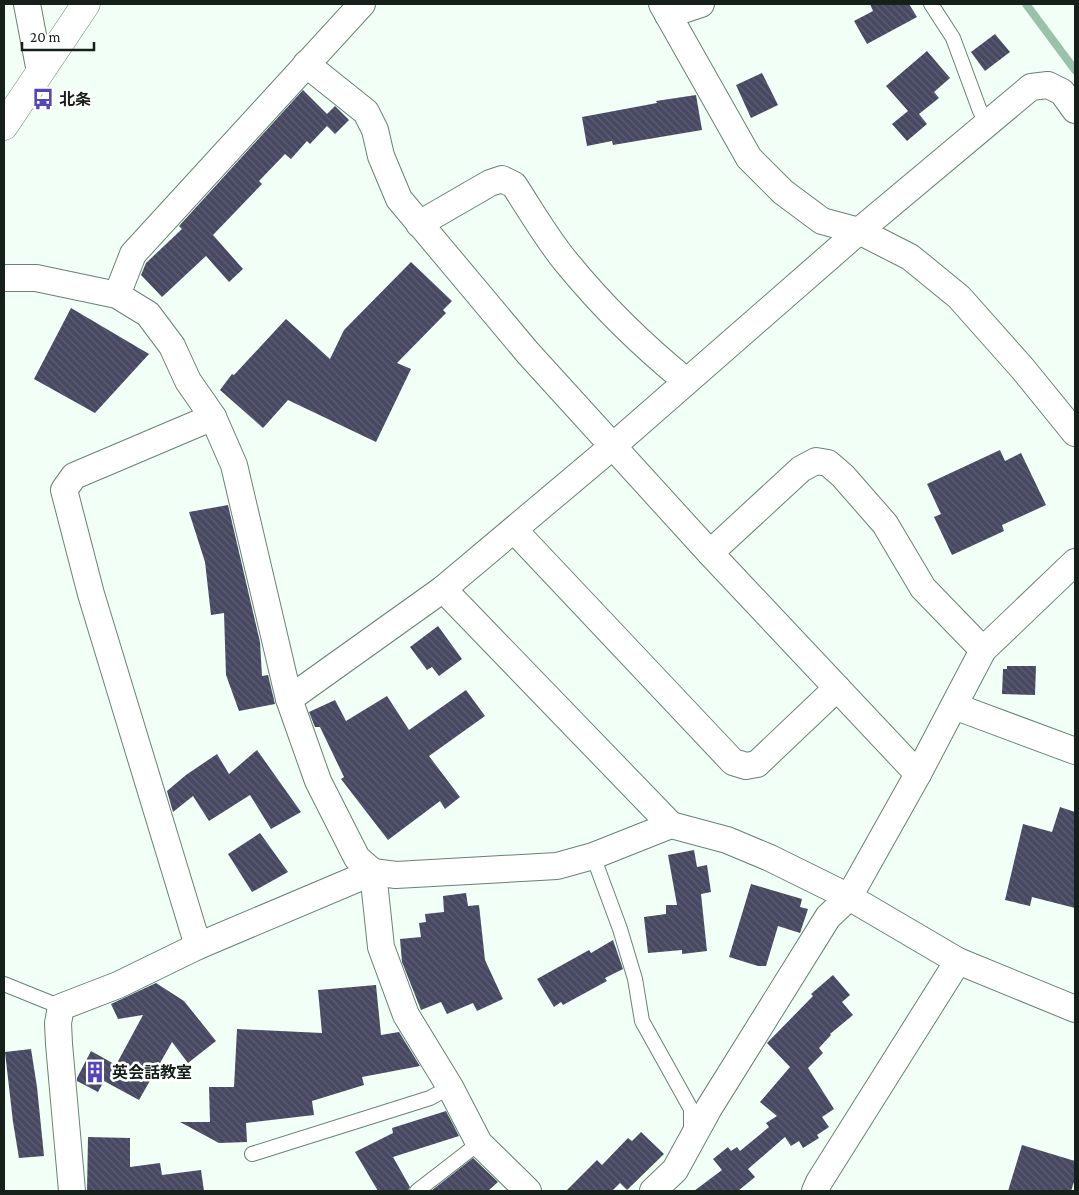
<svg xmlns="http://www.w3.org/2000/svg" width="1079" height="1195" font-family="'Crimson Pro','Noto Sans JP',serif">
	<defs>
		<pattern id="building-back-hatch" width="6" height="6" patternUnits="userSpaceOnUse" patternTransform="scale(1.25)"><rect width="6" height="6" fill="#474861"/><path d="M-1 5l2 2M0 0l6 6M5-1l2 2" fill="none" stroke="#5e5f73"/></pattern>
	</defs>
	<rect width="100%" height="100%" fill="#f2fff7"/>
	<g fill="none" stroke-linecap="round" stroke-linejoin="round">
		<path stroke="#9ac1aa" stroke-width="8" d="M 1026,4 L 1075,70"/>
	</g>
	<g fill="url(#building-back-hatch)">
		<path d="M 870,4 L 909,4 L 917,17 L 867,44 L 854,21 L 873,11 Z"/>
		<path d="M 995,34 L 1010,52 L 985,71 L 971,52 Z"/>
		<path d="M 927,51 L 950,78 L 934,92 L 939,98 L 919,114 L 927,124 L 907,141 L 892,124 L 908,111 L 886,86 Z"/>
		<path d="M 762,73 L 778,105 L 751,118 L 736,85 Z"/>
		<path d="M 303,90 L 327,114 L 335,106 L 349,120 L 335,134 L 327,126 L 310,144 L 307,141 L 291,159 L 285,154 L 259,181 L 262,184 L 213,235 L 243,269 L 229,282 L 206,256 L 162,297 L 141,275 L 146,263 L 182,229 L 179,226 Z"/>
		<path d="M 696,95 L 702,130 L 613,145 L 612,141 L 587,146 L 582,117 L 657,103 L 656,101 Z"/>
		<path d="M 411,262 L 452,301 L 443,310 L 446,313 L 397,363 L 411,369 L 376,442 L 288,400 L 263,428 L 220,390 L 232,374 L 234,375 L 286,319 L 330,359 L 344,330 Z"/>
		<path d="M 71,308 L 149,354 L 95,413 L 34,379 Z"/>
		<path d="M 1000,450 L 1005,461 L 1021,453 L 1046,505 L 1002,525 L 1004,531 L 952,555 L 934,517 L 941,514 L 927,484 Z"/>
		<path d="M 228,505 L 260,642 L 262,676 L 268,675 L 275,704 L 239,711 L 226,675 L 224,613 L 211,615 L 205,562 L 189,512 Z"/>
		<path d="M 438,626 L 462,659 L 439,676 L 432,667 L 427,670 L 410,647 Z"/>
		<path d="M 1007,666 L 1036,666 L 1035,695 L 1002,694 L 1003,669 L 1007,669 Z"/>
		<path d="M 466,690 L 485,716 L 429,756 L 460,797 L 445,809 L 440,801 L 388,840 L 341,779 L 344,777 L 320,727 L 315,727 L 309,712 L 335,700 L 346,721 L 387,696 L 409,730 Z"/>
		<path d="M 257,750 L 301,812 L 271,829 L 250,795 L 209,821 L 193,796 L 173,812 L 167,791 L 186,775 L 217,754 L 229,774 Z"/>
		<path d="M 1060,807 L 1075,812 L 1075,908 L 1032,897 L 1030,906 L 1005,900 L 1023,824 L 1052,832 Z"/>
		<path d="M 260,833 L 288,872 L 252,892 L 228,854 Z"/>
		<path d="M 694,850 L 697,867 L 707,865 L 711,892 L 701,894 L 707,951 L 682,954 L 682,950 L 648,953 L 644,917 L 666,914 L 666,905 L 677,905 L 668,855 Z"/>
		<path d="M 751,884 L 802,899 L 800,907 L 808,909 L 800,933 L 778,926 L 766,966 L 758,966 L 729,957 Z"/>
		<path d="M 466,893 L 468,906 L 479,905 L 485,960 L 503,999 L 477,1011 L 473,1003 L 447,1014 L 441,1002 L 421,1010 L 402,962 L 400,939 L 421,937 L 419,923 L 426,922 L 425,914 L 444,912 L 443,896 Z"/>
		<path d="M 613,940 L 623,969 L 605,978 L 607,981 L 563,1005 L 561,1002 L 554,1007 L 537,979 L 589,950 L 591,953 Z"/>
		<path d="M 833,975 L 850,995 L 842,1002 L 853,1015 L 830,1034 L 831,1035 L 819,1048 L 823,1053 L 808,1068 L 834,1109 L 822,1117 L 829,1127 L 817,1135 L 819,1138 L 803,1148 L 799,1141 L 791,1146 L 785,1137 L 748,1169 L 755,1177 L 738,1191 L 694,1191 L 722,1170 L 713,1159 L 728,1147 L 731,1151 L 737,1147 L 740,1151 L 769,1127 L 766,1123 L 777,1116 L 760,1102 L 790,1067 L 767,1043 L 813,996 L 811,994 Z"/>
		<path d="M 156,983 L 184,1001 L 216,1041 L 188,1063 L 172,1042 L 139,1100 L 104,1081 L 98,1092 L 77,1081 L 77,1078 L 91,1051 L 116,1065 L 143,1015 L 118,1019 L 111,1004 Z"/>
		<path d="M 376,985 L 381,1035 L 399,1032 L 420,1066 L 362,1077 L 364,1085 L 312,1101 L 314,1115 L 246,1123 L 247,1142 L 219,1143 L 180,1122 L 210,1122 L 209,1087 L 234,1087 L 237,1029 L 322,1033 L 318,990 Z"/>
		<path d="M 31,1049 L 37,1087 L 44,1156 L 19,1158 L 13,1122 L 5,1052 Z"/>
		<path d="M 446,1111 L 459,1136 L 393,1157 L 410,1187 L 408,1191 L 378,1191 L 355,1152 L 393,1133 L 392,1128 Z"/>
		<path d="M 641,1132 L 664,1154 L 627,1190 L 620,1183 L 612,1191 L 566,1191 L 597,1160 L 602,1165 L 628,1138 L 632,1141 Z"/>
		<path d="M 88,1137 L 130,1138 L 130,1167 L 160,1163 L 162,1175 L 201,1170 L 204,1191 L 87,1191 Z"/>
		<path d="M 1022,1145 L 1075,1161 L 1075,1179 L 1071,1191 L 1008,1191 Z"/>
		<path d="M 473,1158 L 498,1182 L 488,1191 L 431,1191 Z"/>
	</g>
	<g fill="none" stroke-linecap="round" stroke-linejoin="round">
		<g stroke="#668372" stroke-width="16">
			<g id="lane">
				<path d="M 931,4 L 953,38 L 980,111 L 987,124"/>
				<path d="M 593,856 L 620,929 L 635,979 L 642,1021 L 691,1109 L 691,1132"/>
				<path d="M 4,984 L 61,1007"/>
				<path d="M 252,1154 L 430,1098 L 450,1087"/>
				<path d="M 417,1191 L 479,1143"/>
			</g>
		</g>
		<g stroke="#668372" stroke-width="28">
			<g id="street">
				<path d="M 27,4 L 40,72"/>
				<path d="M 662,4 L 749,158 L 783,192 L 822,221 L 859,231 L 910,257 L 959,297 L 1023,369 L 1075,433"/>
				<path d="M 668,15 L 701,4"/>
				<path d="M 306,64 L 366,112 L 375,130 L 381,156 L 399,199 L 528,353 L 710,553 L 918,774"/>
				<path d="M 419,224 L 490,183 L 502,179 L 514,185 C 531,211 547,239 567,263 C 603,307 643,346 686,381"/>
				<path d="M 4,278 L 36,278 L 117,295 L 148,314 L 172,346 L 188,381 L 213,417 L 234,465 L 289,699 L 318,781 L 357,858 L 373,872 L 381,947 L 406,1015 L 450,1087 L 479,1143 L 528,1191"/>
				<path d="M 117,295 L 133,254 L 362,4"/>
				<path d="M 514,530 L 733,762 L 746,766 L 757,764 L 837,688"/>
				<path d="M 710,553 L 801,469 L 816,461 L 828,463 L 843,476 L 885,524 L 923,588 L 983,650"/>
				<path d="M 443,589 L 671,825"/>
				<path d="M 289,699 L 443,589 L 613,446 L 859,231 L 1031,87 L 1048,85 L 1062,92 L 1075,110"/>
				<path d="M 954,706 L 1075,751"/>
				<path d="M 198,946 L 91,594 L 64,490 L 74,476 L 213,417"/>
				<path d="M 72,1191 L 59,1044 L 58,1023 L 61,1007 L 118,985 L 198,946 L 373,872 L 396,875 L 557,866 L 593,856 L 671,825 L 727,840 L 770,858 L 849,897 L 958,961 L 1075,1009"/>
				<path d="M 653,1191 L 675,1170 L 709,1108 L 828,917 L 849,897 L 918,774 L 983,650 L 1075,562"/>
				<path d="M 815,1191 L 819,1182 L 958,961"/>
			</g>
		</g>
		<g stroke="#668372" stroke-width="29">
			<path id="highway" d="M 4,126 L 86,4"/>
		</g>
		<use href="#lane" stroke="#fff" stroke-width="14"/>
		<use href="#street" stroke="#fff" stroke-width="26"/>
		<use href="#highway" stroke="#fff" stroke-width="28"/>
	</g>
	<defs>
		<g id="bus-bare" transform="scale(1.725)"><path d="M-5-6H5V4H4V6H2V4H-2V6H-4V4H-5ZM-3.5-4V0h7V-4ZM-3.5 1.2v1.5H-2V1.2ZM2 1.2v1.5H3.5V1.2Z" fill="#5545bc" stroke="#fff" stroke-width="2.5" paint-order="stroke"/></g>
		<g id="building-bare" transform="scale(1.725)"><path d="M-4-6H4V6H1V3H-1V6H-4ZM-2.5-4.3h1.7v1.8h-1.7ZM.8-4.3h1.7v1.8H.8ZM-2.5-1h1.7V.8h-1.7ZM.8-1h1.7V.8H.8Z" fill="#5545bc" stroke="#fff" stroke-width="2.5" paint-order="stroke"/></g>
	</defs>
	<g fill-rule="evenodd">
		<use href="#bus-bare" x="43" y="99"/>
		<use href="#building-bare" x="95" y="1072"/>
	</g>
	<g text-anchor="middle" stroke-width="5" stroke-linejoin="round" paint-order="stroke">
		<g font-size="16" font-weight="bold" fill="#142019" stroke="#fff" text-anchor="start">
			<text x="59" y="105">北条</text>
			<text x="112" y="1078">英会話教室</text>
		</g>
	</g>
	<rect width="1079" height="1195" fill="none" stroke="#142019" stroke-width="10"/>
	<path d="M22 42v8h72v-8" fill="none" stroke="#142019" stroke-width="2.5"/>
	<text x="30" y="42" font-size="15" fill="#142019" stroke="#ffffff" stroke-width="4" paint-order="stroke">20 m</text>
</svg>
